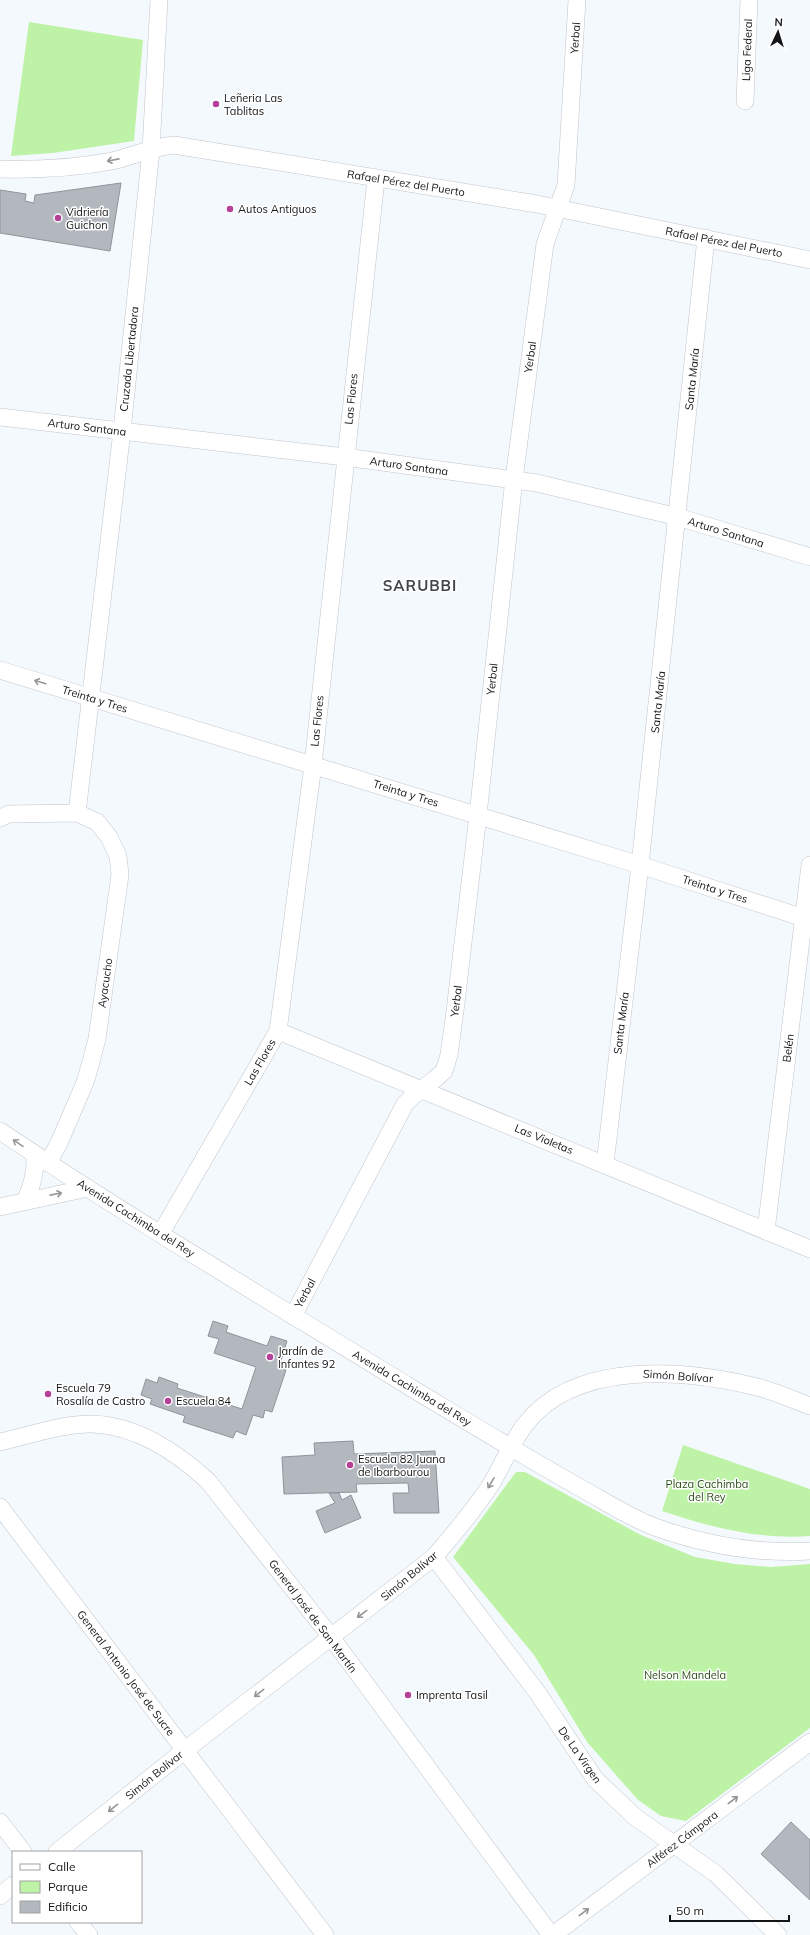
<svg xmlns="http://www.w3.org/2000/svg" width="810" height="1935" font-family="Mulish,sans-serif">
	<rect width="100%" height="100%" fill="#f4f9fe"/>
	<g fill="#bef3a7">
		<path d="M 29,22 L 143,40 L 134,141 L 53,153 L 11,156 Z"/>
		<path d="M 683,1445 L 810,1489 L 810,1536 C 759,1540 710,1527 662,1511 Z"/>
		<path d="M 516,1472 L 525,1472 L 641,1535 L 695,1557 L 735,1564 L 771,1567 L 810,1564 L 810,1728 L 686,1821 L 661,1816 L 638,1800 L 587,1742 L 534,1655 L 453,1557 Z"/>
	</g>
	<g fill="#b3b8bf" stroke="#8f949a">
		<path d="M 121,183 L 110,251 L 0,233 L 0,190 L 26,194 L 25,201 L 34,203 L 35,195 Z"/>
		<path d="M 213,1321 L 228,1326 L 226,1332 L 267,1346 L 271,1336 L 287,1341 L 279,1367 L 286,1370 L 272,1412 L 265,1410 L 263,1418 L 253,1415 L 246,1435 L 236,1431 L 233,1438 L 183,1422 L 185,1416 L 150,1404 L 152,1399 L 141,1395 L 146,1379 L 157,1383 L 159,1377 L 178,1384 L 177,1388 L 242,1409 L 256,1367 L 214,1353 L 219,1339 L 208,1336 Z"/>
		<path d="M 353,1441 L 354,1454 L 435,1451 L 439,1513 L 394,1513 L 393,1493 L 409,1493 L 408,1483 L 356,1484 L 357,1492 L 284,1494 L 282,1457 L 315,1455 L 314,1443 Z"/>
		<path d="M 329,1493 L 339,1493 L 342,1500 L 351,1495 L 361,1518 L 325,1533 L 316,1511 L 335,1503 Z"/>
		<path d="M 791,1822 L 810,1840 L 810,1900 L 761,1854 Z"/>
	</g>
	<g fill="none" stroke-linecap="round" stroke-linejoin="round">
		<g stroke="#c0c5cc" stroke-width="18">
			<g id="minor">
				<path d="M 745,101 L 749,0"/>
				<path d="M 0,169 C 38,170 75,168 112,161 C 133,156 153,147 174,145 L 537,204 L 810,260"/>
				<path d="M 0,417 L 345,457 L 537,483 L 678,517 L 810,557"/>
				<path d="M 0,670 L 640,865 L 810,920"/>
				<path d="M 77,813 L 122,431 L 151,150 L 159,0"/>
				<path d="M 0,818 L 9,814 L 77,813 L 97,822 L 109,837 L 118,856 L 120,875 L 97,1039 L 86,1080 L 59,1143 L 48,1163"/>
				<path d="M 278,1031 L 810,1249"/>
				<path d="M 0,1131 C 135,1221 275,1304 413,1389 C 468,1422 522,1455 577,1486 C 603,1500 628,1517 655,1527 C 705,1545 757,1554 810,1551"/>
				<path d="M 605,1164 L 640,865 L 706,238"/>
				<path d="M 25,1201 C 33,1185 36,1172 35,1155"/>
				<path d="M 0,1207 L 88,1188"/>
				<path d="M 766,1231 L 810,865"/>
				<path d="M 161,1233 L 278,1031 L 313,765 L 376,179"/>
				<path d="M 293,1316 L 405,1104 L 413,1096 L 435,1079 L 444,1071 L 449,1055 L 455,1011 L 478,815 L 514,479 L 545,244 L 566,185 L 577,0"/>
				<path d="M 0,1442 C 27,1436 65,1423 93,1424 C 138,1426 176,1452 208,1481 L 331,1637 L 551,1935"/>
				<path d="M 0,1507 L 325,1935"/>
				<path d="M 434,1557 L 537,1692 L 595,1779 L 635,1817 L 716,1874 L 778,1935"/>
				<path d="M 0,1822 L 23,1852"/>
				<path d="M 57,1852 L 184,1751 L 434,1557 C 454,1534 473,1511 490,1486 C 502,1466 511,1444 524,1426 C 573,1360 683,1369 753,1386 C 772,1390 791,1399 810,1406"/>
				<path d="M 0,1896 L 13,1885"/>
				<path d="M 78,1922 L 89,1935"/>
				<path d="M 553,1935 L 810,1742"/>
			</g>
		</g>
		<use href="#minor" stroke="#fff" stroke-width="17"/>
	</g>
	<defs><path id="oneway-shaft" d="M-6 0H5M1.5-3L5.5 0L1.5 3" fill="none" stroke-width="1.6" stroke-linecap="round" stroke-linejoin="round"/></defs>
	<g stroke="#959697">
		<use href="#oneway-shaft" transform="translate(113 160) rotate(169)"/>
		<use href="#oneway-shaft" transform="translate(40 682) rotate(-163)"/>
		<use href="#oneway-shaft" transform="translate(18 1143) rotate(-146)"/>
		<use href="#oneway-shaft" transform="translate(56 1194) rotate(-11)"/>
		<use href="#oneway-shaft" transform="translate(491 1483) rotate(121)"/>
		<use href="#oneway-shaft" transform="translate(362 1614) rotate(143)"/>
		<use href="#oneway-shaft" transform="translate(259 1693) rotate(142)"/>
		<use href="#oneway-shaft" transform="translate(733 1800) rotate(-37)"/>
		<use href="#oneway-shaft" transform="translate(113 1808) rotate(141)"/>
		<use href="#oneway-shaft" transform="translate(584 1912) rotate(-37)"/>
	</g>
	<g fill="#b54097" stroke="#fff" stroke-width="1.5">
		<circle cx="216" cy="104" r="4"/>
		<circle cx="230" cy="209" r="4"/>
		<circle cx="58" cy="218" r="4"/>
		<circle cx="270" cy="1357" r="4"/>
		<circle cx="48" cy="1394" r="4"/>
		<circle cx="168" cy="1401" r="4"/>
		<circle cx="350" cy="1465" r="4"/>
		<circle cx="408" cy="1695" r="4"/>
	</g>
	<g text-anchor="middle" stroke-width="3" stroke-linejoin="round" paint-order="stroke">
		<g font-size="11" fill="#131517" stroke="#fff">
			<text transform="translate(575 38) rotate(-86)" y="4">Yerbal</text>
			<text transform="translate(747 50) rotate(-88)" y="4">Liga Federal</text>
			<text transform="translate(406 183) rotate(9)" y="4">Rafael Pérez del Puerto</text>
			<text transform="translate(724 242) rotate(11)" y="4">Rafael Pérez del Puerto</text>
			<text transform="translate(530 357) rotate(-82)" y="4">Yerbal</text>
			<text transform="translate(129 359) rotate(-84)" y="4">Cruzada Libertadora</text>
			<text transform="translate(692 379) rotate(-84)" y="4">Santa María</text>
			<text transform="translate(351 399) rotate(-84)" y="4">Las Flores</text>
			<text transform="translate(87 427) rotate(7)" y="4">Arturo Santana</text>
			<text transform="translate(409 466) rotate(8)" y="4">Arturo Santana</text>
			<text transform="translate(726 532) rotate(17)" y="4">Arturo Santana</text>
			<text transform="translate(492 679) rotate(-84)" y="4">Yerbal</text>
			<text transform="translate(95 699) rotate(17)" y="4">Treinta y Tres</text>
			<text transform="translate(658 702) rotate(-84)" y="4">Santa María</text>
			<text transform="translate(317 721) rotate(-84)" y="4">Las Flores</text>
			<text transform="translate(406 793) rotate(17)" y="4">Treinta y Tres</text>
			<text transform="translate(715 889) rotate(18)" y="4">Treinta y Tres</text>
			<text transform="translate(105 983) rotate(-82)" y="4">Ayacucho</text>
			<text transform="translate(456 1001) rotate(-83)" y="4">Yerbal</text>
			<text transform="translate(621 1023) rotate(-83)" y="4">Santa María</text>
			<text transform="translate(788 1048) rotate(-83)" y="4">Belén</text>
			<text transform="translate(260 1062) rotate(-60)" y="4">Las Flores</text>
			<text transform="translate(544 1139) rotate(22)" y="4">Las Violetas</text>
			<text transform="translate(136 1218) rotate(32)" y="4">Avenida Cachimba del Rey</text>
			<text transform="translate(305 1293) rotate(-62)" y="4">Yerbal</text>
			<text transform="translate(678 1376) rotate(4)" y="4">Simón Bolívar</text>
			<text transform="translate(412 1388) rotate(31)" y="4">Avenida Cachimba del Rey</text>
			<text transform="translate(409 1576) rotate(-40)" y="4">Simón Bolívar</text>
			<text transform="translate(313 1616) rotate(53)" y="4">General José de San Martín</text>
			<text transform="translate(126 1673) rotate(53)" y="4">General Antonio José de Sucre</text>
			<text transform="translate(580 1755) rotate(55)" y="4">De La Virgen</text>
			<text transform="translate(154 1775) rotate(-39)" y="4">Simón Bolívar</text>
			<text transform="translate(682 1839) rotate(-37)" y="4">Alférez Cámpora</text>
		</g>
		<g font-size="11" fill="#131517" stroke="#fff" text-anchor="start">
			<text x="224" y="102">Leñeria Las<tspan x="224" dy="13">Tablitas</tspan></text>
			<text x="238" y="213">Autos Antiguos</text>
			<text x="66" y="216">Vidriería<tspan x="66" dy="13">Guichon</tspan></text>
			<text x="278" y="1355">Jardín de<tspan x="278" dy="13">Infantes 92</tspan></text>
			<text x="56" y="1392">Escuela 79<tspan x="56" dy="13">Rosalía de Castro</tspan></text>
			<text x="176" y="1405">Escuela 84</text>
			<text x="358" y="1463">Escuela 82 Juana<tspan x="358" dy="13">de Ibarbourou</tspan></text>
			<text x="416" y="1699">Imprenta Tasil</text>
		</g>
		<g font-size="11" fill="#2a4d17" stroke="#fff">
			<text x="707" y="1488">Plaza Cachimba<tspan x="707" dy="13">del Rey</tspan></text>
			<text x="685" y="1679">Nelson Mandela</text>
		</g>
		<g font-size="15" font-weight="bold" letter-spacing="1" fill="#41454b" stroke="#fff">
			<text x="420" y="591">SARUBBI</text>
		</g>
	</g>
	<rect x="12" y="1851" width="130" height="72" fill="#ffffff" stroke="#a1a1a2"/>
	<rect x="20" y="1864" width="20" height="6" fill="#ffffff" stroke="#a1a1a2"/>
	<text x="48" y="1871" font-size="12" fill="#131517">Calle</text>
	<rect x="20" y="1881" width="20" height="12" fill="#bef3a7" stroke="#a1a1a2"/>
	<text x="48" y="1891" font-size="12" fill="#131517">Parque</text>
	<rect x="20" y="1901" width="20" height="12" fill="#b3b8bf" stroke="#a1a1a2"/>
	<text x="48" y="1911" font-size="12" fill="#131517">Edificio</text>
	<g transform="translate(778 32) rotate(4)" stroke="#ffffff" stroke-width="3" paint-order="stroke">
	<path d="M0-3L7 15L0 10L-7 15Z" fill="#131517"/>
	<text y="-6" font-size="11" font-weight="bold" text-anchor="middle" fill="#131517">N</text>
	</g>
	<path d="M670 1915v6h119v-6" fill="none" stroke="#131517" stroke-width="2"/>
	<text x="676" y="1915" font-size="12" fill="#131517" stroke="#ffffff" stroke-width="3" paint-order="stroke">50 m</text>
</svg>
